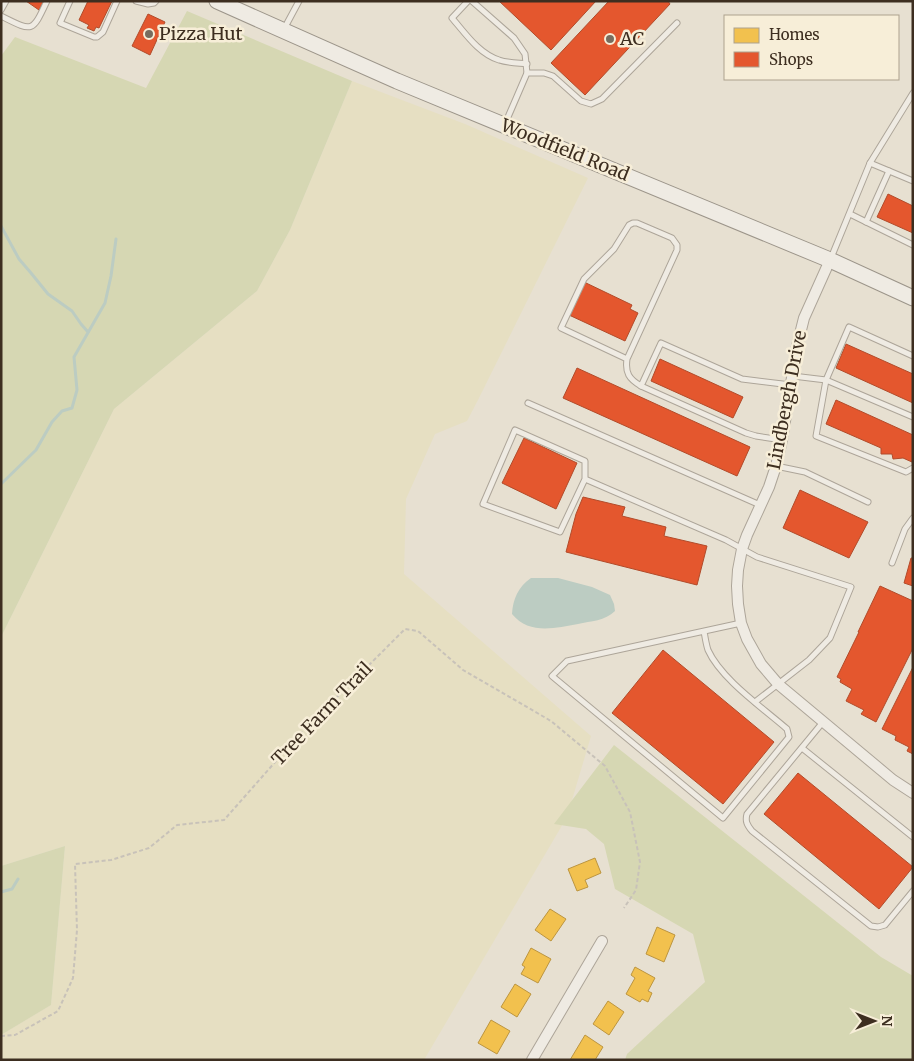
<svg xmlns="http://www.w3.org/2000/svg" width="914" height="1061" font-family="Merriweather,serif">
	<rect width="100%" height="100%" fill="#e7e0d1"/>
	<path fill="#e6dfc2" d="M 352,81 L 465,124 L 588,178 L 478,400 L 467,421 L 435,434 L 406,499 L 404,574 L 591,736 L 567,817 L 424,1060 L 1,1060 L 1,1035 L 51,1005 L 65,846 L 1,866 L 1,637 L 114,409 L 257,291 L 290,230 Z"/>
	<g fill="#d6d7b3">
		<path d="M 187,11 L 352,81 L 290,230 L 257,291 L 114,409 L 1,637 L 1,56 L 15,37 L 146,88 Z"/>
		<path d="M 614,745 L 881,957 L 913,976 L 913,1060 L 625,1060 L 627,1054 L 705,982 L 693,934 L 615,889 L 604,844 L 586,829 L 554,824 Z"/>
		<path d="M 65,846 L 51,1005 L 1,1035 L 1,866 Z"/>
	</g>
	<path fill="#bcccc2" d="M 531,578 L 558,578 L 592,587 L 610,595 L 614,604 L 615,611 C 605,621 591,621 578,624 C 555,628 529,635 512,614 C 513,599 518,587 531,578 Z"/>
	<g fill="#f2c14e" stroke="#bc9540">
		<path d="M 595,858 L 601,873 L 585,880 L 588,887 L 577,891 L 568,869 Z"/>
		<path d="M 550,909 L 566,919 L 551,941 L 535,930 Z"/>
		<path d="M 657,927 L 675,935 L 664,962 L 646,954 Z"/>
		<path d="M 531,948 L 551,959 L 538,983 L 521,974 L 525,967 L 522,965 Z"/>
		<path d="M 635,967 L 655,978 L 648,991 L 652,993 L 648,1002 L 642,999 L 640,1002 L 626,994 L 635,978 L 631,975 Z"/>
		<path d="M 515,984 L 531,994 L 517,1017 L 501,1007 Z"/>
		<path d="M 608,1001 L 624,1012 L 609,1035 L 593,1024 Z"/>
		<path d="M 491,1020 L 510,1031 L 497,1054 L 478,1043 Z"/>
		<path d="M 585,1035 L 603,1047 L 595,1060 L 570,1060 Z"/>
	</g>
	<g fill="#e4572e" stroke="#b24b2a">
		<path d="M 26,1 L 44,1 L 39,10 Z"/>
		<path d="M 88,1 L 112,1 L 99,28 L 96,27 L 94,31 L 87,28 L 89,25 L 79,20 Z"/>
		<path d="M 499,1 L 596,1 L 551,50 Z"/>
		<path d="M 609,1 L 668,1 L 670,4 L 585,95 L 551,63 Z"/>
		<path d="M 148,14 L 165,22 L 150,55 L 132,46 Z"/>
		<path d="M 888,194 L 913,206 L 913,233 L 877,217 Z"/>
		<path d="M 584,282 L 632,305 L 630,309 L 638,313 L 625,341 L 569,315 Z"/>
		<path d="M 846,344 L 913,374 L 913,403 L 836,368 Z"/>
		<path d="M 660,359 L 743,397 L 733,418 L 651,381 Z"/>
		<path d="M 577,368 L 750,447 L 737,476 L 563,398 Z"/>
		<path d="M 836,400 L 913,435 L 913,461 L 912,462 L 903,458 L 893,459 L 892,454 L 881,454 L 881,448 L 826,424 Z"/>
		<path d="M 524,438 L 577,463 L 556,509 L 502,483 Z"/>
		<path d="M 800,490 L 868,522 L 849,558 L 783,528 Z"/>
		<path d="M 583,497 L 625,507 L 622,516 L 666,527 L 664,536 L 707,546 L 697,585 L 566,552 L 576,514 Z"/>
		<path d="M 911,558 L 913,558 L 913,586 L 904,583 Z"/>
		<path d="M 880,586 L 913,601 L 913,648 L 876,722 L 861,714 L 864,710 L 846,701 L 852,689 L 840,682 L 841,679 L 837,677 L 859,632 L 858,632 Z"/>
		<path d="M 663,650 L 774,742 L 723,804 L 612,713 Z"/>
		<path d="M 913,667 L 913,754 L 907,751 L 909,747 L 895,740 L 896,736 L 882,729 Z"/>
		<path d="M 798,773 L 913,867 L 879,909 L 764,814 Z"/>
	</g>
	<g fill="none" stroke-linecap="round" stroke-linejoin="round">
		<g stroke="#bcccc2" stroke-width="3">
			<path d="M 1,226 L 19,259 L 31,273 L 48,294 L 72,311 L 81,324 L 88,332"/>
			<path d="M 1,484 L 36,450 L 52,422 L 62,411 L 72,408 L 77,390 L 74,357 L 105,303 L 111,276 L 116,239"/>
			<path d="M 1,892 L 12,889 L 18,879"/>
		</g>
		<g stroke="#ada599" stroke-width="7">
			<g id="service">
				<path d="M 70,1 L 60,23 L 94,37 L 97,37 L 103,32 L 117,1"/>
				<path d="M 136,1 L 148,4 L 154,3 L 156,1"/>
				<path d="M 468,1 L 452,18 C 465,33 479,54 499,60 C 508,63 518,63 527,64"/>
				<path d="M 472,1 L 514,38 L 525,54 L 527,73"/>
				<path d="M 1,10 L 6,1"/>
				<path d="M 1,16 C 33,32 32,33 47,1"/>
				<path d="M 284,29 L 299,1"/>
				<path d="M 505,124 L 527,73 L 544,73 L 553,76 L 581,101 L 591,104 L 602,99 L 677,23"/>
				<path d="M 870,163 L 913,181"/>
				<path d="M 850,214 L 913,245"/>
				<path d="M 866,222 L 889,171"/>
				<path d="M 831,258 L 870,163 L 913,93"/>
				<path d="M 913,356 L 849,327 L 826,380 L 816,436 L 906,472 L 913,468"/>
				<path d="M 627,359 L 561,328 L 584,279 L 614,249 L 629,225 L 633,223 L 637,223 L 672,238 L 677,245 L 677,250 L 627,359 C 625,373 629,379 641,386"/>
				<path d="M 793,376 L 826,380 L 913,417"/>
				<path d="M 528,403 L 760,505"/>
				<path d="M 782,440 L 756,436 L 746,433 L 641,386 L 661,343 L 742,379 L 791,385"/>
				<path d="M 776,466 L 805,472 L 868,502"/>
				<path d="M 585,479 L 585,461 L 515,430 L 483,504 L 560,532 L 585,479 L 726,540 L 757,557 L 851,587 L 830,638 L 809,660 L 755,702"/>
				<path d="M 892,563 L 905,529 L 913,518"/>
				<path d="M 704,631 C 705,637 706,644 708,650 C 721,679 763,708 787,729 L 789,737 L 723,818 L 552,676 L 567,661 L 741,623"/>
				<path d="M 823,722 L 747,814 C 745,821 747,825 752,831 L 871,926 L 878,927 L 885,925 L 913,891"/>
				<path d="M 802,748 L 913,837"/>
			</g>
		</g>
		<g stroke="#ada599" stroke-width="12">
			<g id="minor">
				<path d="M 830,260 L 804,318 L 797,346 L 782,440 L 776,466 L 769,487 L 747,535 L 742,549 L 738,570 L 737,586 L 738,604 L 741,623 L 747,639 L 761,664 L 778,684 L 893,780 L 913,793"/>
				<path d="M 532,1060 L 602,941"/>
			</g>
		</g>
		<g stroke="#9c958a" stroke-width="17">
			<path id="secondary" d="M 217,1 L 397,81 L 830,260 L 913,298"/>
		</g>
		<path stroke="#c8c2b9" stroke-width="2" stroke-dasharray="4 2.5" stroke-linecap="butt" d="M 1,1036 L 15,1035 L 58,1011 L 73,978 L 77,930 L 75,864 L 111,860 L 149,848 L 177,825 L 224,820 L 299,735 L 405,629 L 418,631 L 463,670 L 551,721 L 605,766 L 630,812 L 640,862 L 636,890 L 624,908"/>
		<use href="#service" stroke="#efebe3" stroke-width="5"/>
		<use href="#minor" stroke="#efebe3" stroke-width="10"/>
		<use href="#secondary" stroke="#efebe3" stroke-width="15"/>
	</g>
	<g fill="#786c5e" stroke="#f7eed8" stroke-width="2">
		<circle cx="149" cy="34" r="5"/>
		<circle cx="610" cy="39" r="5"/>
	</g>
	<g text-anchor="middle" stroke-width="5" stroke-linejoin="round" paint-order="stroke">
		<g font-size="18" fill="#3d2e20" stroke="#f7eed8" text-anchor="start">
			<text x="159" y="40">Pizza Hut</text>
			<text x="620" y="45">AC</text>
		</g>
		<g font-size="18" fill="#3d2e20" stroke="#f7eed8">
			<text transform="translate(565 150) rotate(22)" y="6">Woodfield Road</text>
			<text transform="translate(787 400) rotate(-79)" y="6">Lindbergh Drive</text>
			<text transform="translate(322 714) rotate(-46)" y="6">Tree Farm Trail</text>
		</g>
	</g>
	<rect width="914" height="1061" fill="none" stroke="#3d2e20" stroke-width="5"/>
	<rect x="724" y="15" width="175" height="65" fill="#f7eed8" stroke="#ada18e"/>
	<rect x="734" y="28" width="25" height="15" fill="#f2c14e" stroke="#ada18e"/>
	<text x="769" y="40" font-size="15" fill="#3d2e20">Homes</text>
	<rect x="734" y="52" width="25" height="15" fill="#e4572e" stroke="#ada18e"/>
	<text x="769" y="65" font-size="15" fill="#3d2e20">Shops</text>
	<g transform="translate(874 1021) rotate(90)" stroke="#f7eed8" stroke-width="4" paint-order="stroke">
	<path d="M0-4L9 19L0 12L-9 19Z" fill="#3d2e20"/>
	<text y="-8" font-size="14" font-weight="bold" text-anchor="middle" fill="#3d2e20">N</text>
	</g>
</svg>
